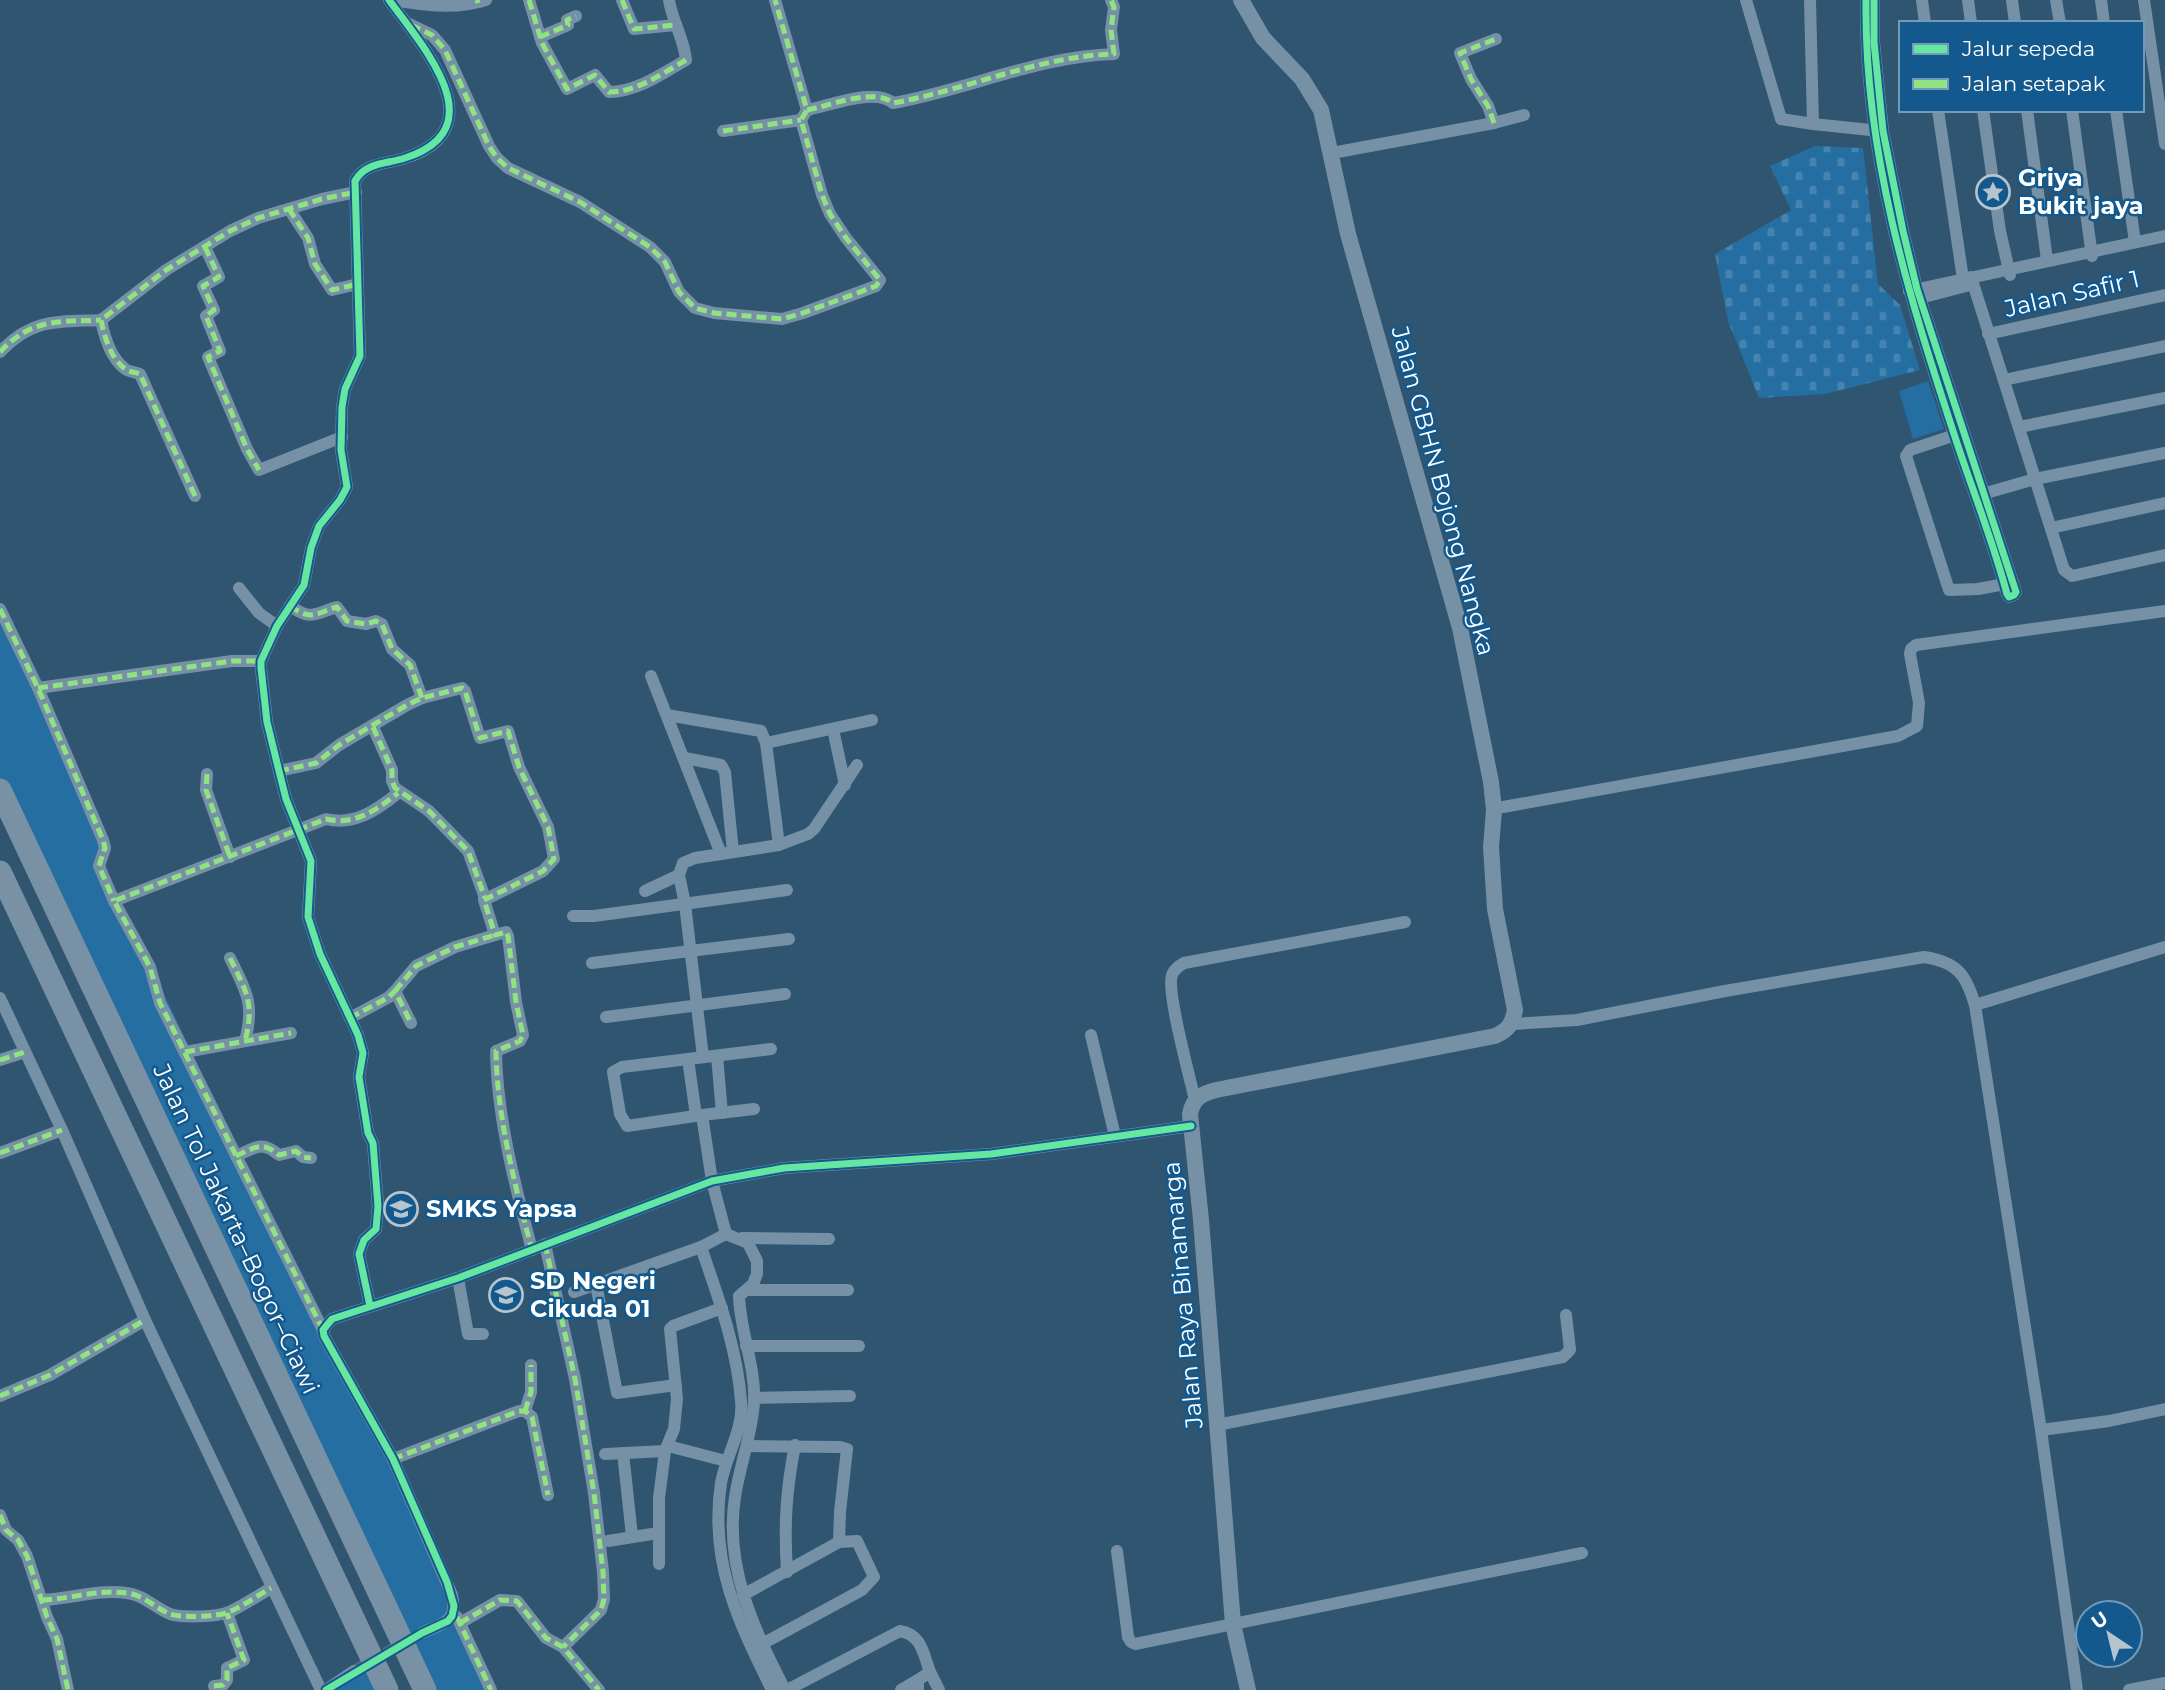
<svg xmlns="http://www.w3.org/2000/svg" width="2165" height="1690" font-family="Montserrat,sans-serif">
	<defs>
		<pattern id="cemetery-stones" width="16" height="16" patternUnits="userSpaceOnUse" patternTransform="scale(1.75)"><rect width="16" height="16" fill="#246ea2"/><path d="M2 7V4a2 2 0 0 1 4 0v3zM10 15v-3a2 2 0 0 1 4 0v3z" fill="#4584b0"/></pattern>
	</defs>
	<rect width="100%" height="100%" fill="#2f5571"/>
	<g fill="#246ea2">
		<path d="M 1928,381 L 1944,429 L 1913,439 L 1899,391 Z"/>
		<path d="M 0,609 L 103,840 L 101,860 L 240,1154 L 378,1431 L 491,1690 L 425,1690 L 0,790 Z"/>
		<path d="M 373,1661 L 387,1690 L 326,1690 Z"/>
	</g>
	<path fill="url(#cemetery-stones)" d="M 1815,146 L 1863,148 L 1878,284 L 1900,305 L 1920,370 L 1825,394 L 1759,398 L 1728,321 L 1715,254 L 1791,210 L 1770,166 Z"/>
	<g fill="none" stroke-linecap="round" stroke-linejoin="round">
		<path stroke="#4e6e86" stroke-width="12" stroke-dasharray="12 6" stroke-linecap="butt" d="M 354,1671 L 422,1633"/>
		<g stroke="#7691a6" stroke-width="12">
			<path d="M 393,0 C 424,5 455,10 486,0"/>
			<path d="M 529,0 L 542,43 L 567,89 L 595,75 L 609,92 C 637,92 663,73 686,60 C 684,38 672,21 669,0"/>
			<path d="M 622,0 L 634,29 L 676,25"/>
			<path d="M 1746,0 L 1781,119 L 1813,124"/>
			<path d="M 1810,0 L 1813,124 L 1880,131"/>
			<path d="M 1866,0 C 1864,152 1908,294 1955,437 C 1972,489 1993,541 2007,594 L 2009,597 L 2014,595 L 2016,592 L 1917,289 L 1903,231 L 1883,131 L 1874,42 L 1874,0"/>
			<path d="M 1922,0 L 1925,23"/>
			<path d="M 1968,0 L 1971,23"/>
			<path d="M 2012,0 L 2015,23"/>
			<path d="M 2056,0 L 2060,23"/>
			<path d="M 2101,0 L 2104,23"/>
			<path d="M 2144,0 L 2165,144"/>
			<path d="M 409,24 L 432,35 L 445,50 L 489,146 L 497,158 L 508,168 L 580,202 L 650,247 L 665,262 L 679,292 L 695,308 L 714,313 L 782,319 L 803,313 L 876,286 L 880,280 L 846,238 L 830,214 L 822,195 L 801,120 L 807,110 L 775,0"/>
			<path d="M 540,37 L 568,25 L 567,20 L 576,16"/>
			<path d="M 807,110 C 829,106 875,87 893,103 C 967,90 1039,56 1114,54 L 1111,30 L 1114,7 L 1111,0"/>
			<path d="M 1938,110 L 1963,279"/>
			<path d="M 1983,110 L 2000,231 L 2010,275"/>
			<path d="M 2027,110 L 2047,260"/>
			<path d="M 2072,110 L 2092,256"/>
			<path d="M 2116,110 L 2135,242"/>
			<path d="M 1494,123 L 1488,106 L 1471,79 L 1460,53 L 1496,39"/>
			<path d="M 723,131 L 801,120"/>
			<path d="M 1332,153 L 1494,123 L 1524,115"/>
			<path d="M 289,209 L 308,238 L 315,264 L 332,290 L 358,284"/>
			<path d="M 205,247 L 219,277 L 203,286 L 214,310 L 206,316 L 220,351 L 208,357 L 247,449 L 259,470 L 342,437"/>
			<path d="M 1971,277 L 2064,570 L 2072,576 L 2165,555"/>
			<path d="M 1909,291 L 2165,236"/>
			<path d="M 1916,299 L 1970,285"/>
			<path d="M 1988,334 L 2165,295"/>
			<path d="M 0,352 C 32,318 57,322 101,320"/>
			<path d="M 2004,380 L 2165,346"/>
			<path d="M 2019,427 L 2165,398"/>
			<path d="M 1955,435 L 1910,450 L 1906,456 L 1949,590 L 1978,589 L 2010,583"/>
			<path d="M 1979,495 L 2035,479 L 2165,453"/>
			<path d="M 195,496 L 140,374 C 135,372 128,372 124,368 C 110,357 104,335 101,320 L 166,270 L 230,231 L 258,218 L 322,199 L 356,192"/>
			<path d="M 2051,528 L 2165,503"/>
			<path d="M 239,588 L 259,613 L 277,626"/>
			<path d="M 290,606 C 312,621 314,614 337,607 L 347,621 L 366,624 L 376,621 L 382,624 L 392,649 L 410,665 L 422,698"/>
			<path d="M 0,609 L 38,688 L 103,840 L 105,848 L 99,866 L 114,901"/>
			<path d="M 651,676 L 721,854"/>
			<path d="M 38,688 L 232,661 L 261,661"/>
			<path d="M 667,715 L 761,731 L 766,743 L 779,845 L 695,858 L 683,863 L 679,875 L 685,904 L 703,1057"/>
			<path d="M 373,727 L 392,770 L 392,781 L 395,788 L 429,811 L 468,851 L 485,898"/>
			<path d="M 833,729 L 845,785"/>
			<path d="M 766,743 L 872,720"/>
			<path d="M 685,758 L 721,765 L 725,772 L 733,852"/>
			<path d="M 279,771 L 316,763 L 339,745 L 407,705 L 422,698 L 462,688 L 465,691 L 480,738 L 508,731 L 519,767 L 548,827 L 554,859 L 543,871 L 484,900 L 495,935 L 506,932 L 508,936 L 516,1002 L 523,1035 L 520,1041 L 496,1051 C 497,1118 515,1185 532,1250"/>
			<path d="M 207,774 L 206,790 L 230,857"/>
			<path d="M 1503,807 L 1898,736 L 1917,726 L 1919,703 L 1910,654 L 1911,649 L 1916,645 L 2165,611"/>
			<path d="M 779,845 L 808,834 L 814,829 L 857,765"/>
			<path d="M 645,891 L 679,875"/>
			<path d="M 573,916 L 594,916 L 787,890"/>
			<path d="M 230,958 C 246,991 255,1003 245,1041"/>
			<path d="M 592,963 L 789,939"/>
			<path d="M 395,991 L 416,966 L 455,947 L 495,935"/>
			<path d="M 0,998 L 62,1130 L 145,1320 L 321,1690"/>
			<path d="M 1975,1005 L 2165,947"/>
			<path d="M 606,1017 L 785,994"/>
			<path d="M 350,1018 L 389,997 L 395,991 L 411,1023"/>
			<path d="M 1513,1024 L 1577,1020 L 1725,991 L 1924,957 C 1957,962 1966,974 1975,1005 L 2041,1430 L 2077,1690"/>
			<path d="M 1091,1035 L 1115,1136"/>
			<path d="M 185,1052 L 291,1033"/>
			<path d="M 717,1056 L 722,1113"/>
			<path d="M 688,1059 L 696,1116"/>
			<path d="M 0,1060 L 25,1052"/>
			<path d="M 1195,1100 C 1190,1078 1166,991 1172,975 C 1174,969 1179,966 1184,963 L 1405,922"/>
			<path d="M 702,1115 L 754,1109"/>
			<path d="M 0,1153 L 62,1130"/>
			<path d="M 236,1156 C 255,1148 261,1140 279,1155 L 296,1151 L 303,1157 L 311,1158"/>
			<path d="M 726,1234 L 748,1243 L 757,1261 L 757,1274 L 753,1284 L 739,1296 C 740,1331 756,1368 754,1402 C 752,1435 740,1464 735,1497 C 724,1567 754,1629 785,1690"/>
			<path d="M 742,1238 L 829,1239"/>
			<path d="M 545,1244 L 575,1379 L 594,1493 L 603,1572 L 604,1599 L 601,1610 L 563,1647"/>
			<path d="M 701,1247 C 718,1297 737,1347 741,1401 C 744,1429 726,1455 721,1483 C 709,1562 738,1621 772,1690"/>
			<path d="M 458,1278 L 468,1334 L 483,1334"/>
			<path d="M 596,1284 L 617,1393 L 676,1385"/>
			<path d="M 748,1290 L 848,1290"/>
			<path d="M 574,1292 L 701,1247 L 726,1234 L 712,1181 L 702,1115 L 627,1126 L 620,1114 L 613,1072 L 622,1067 L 771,1049"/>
			<path d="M 370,1306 L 359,1254 L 364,1240 L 376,1229 L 378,1206 L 373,1143 L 368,1133 L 359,1077 L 363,1053 L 358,1035 L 320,954 L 308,917 L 311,861 L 286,799 L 279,771 L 267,722 L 261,668 L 261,661 L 277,626 L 304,585 L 311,548 L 319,526 L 340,500 L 347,487 L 341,450 L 342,407 L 345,389 L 360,356 L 355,181 C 365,163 384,164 402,159 C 498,130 424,48 389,0"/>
			<path d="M 323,1330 L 160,1003 L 150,967 L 114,901 L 326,819 C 354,826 377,810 398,793"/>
			<path d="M 746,1346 L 859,1346"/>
			<path d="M 0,1396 L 50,1375 L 145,1320"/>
			<path d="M 754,1398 L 850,1396"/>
			<path d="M 525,1411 L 531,1392 L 531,1365"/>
			<path d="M 1217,1425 L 1563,1357 L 1570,1350 L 1566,1315"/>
			<path d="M 2041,1430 L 2109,1421 L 2165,1409"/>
			<path d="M 668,1446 L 726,1461"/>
			<path d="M 747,1446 L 840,1447 L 847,1449 L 840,1512 L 839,1542"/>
			<path d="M 623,1453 L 632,1536"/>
			<path d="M 605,1454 L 665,1451"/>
			<path d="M 393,1459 L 519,1411 L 525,1411 L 532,1417 L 548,1495"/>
			<path d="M 0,1515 L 6,1530 L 18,1540 L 27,1556 L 47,1617 L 57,1639 L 68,1690"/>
			<path d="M 608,1541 L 658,1533"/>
			<path d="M 1117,1551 L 1128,1637 L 1131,1642 L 1135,1644 L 1582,1553"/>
			<path d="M 659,1564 L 659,1498 L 665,1451 L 674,1429 L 677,1399 L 670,1329 L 673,1326 L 722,1308"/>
			<path d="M 787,1572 C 784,1525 786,1491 795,1445"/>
			<path d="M 743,1595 L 839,1542 L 857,1541 L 874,1577 L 862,1590 L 762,1644"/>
			<path d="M 42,1600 C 71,1599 97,1589 127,1593 C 144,1595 155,1608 170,1614 C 182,1618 217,1617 229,1612 C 243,1606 257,1596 271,1588"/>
			<path d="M 457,1617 L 491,1690"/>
			<path d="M 460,1623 L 500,1600 L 517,1601 L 546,1638 L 563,1647 L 599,1690"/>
			<path d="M 422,1633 C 443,1623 458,1622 452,1595 L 393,1459 L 324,1336 L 323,1330 L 332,1319 L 458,1278 L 712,1181 L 784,1168 L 991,1154 L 1191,1126"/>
			<path d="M 930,1672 L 939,1690"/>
			<path d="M 214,1686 L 223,1685 L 227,1680 L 227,1668 L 244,1660 L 227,1613"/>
			<path d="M 326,1690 L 354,1671"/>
			<path d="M 787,1690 L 900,1631 C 922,1635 923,1653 930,1672 L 918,1680 L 918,1690"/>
			<path d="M 901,1690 L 918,1680"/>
			<path d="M 2129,1690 L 2165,1683"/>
		</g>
		<path stroke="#7691a6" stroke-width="16" d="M 1241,0 L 1263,38 L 1302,79 L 1321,110 L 1348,234 L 1460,628 L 1491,782 L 1494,810 L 1491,847 L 1495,909 L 1515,1010 C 1512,1025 1508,1030 1495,1036 L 1216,1090 C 1201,1094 1193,1098 1190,1114 L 1201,1220 L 1233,1624 L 1248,1690"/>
		<g stroke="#7991a4" stroke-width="23">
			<path d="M 0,790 L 425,1690"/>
			<path d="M 0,872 L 387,1690"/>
		</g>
		<g stroke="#91e382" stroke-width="5" stroke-dasharray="10 5" stroke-linecap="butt">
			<path d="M 477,0 L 478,3"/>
			<path d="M 529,0 L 542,43 L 567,89 L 595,75 L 609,92 C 637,92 663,73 686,60"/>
			<path d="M 622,0 L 634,29 L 676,25"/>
			<path d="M 411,25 L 432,35 L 445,50 L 489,146 L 497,158 L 508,168 L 580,202 L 650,247 L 665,262 L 679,292 L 695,308 L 714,313 L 782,319 L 803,313 L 876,286 L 880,280 L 846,238 L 830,214 L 822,195 L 801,120 L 807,110 L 775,0"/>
			<path d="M 540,37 L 568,25 L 567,20 L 576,16"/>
			<path d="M 807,110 C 829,106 875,87 893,103 C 967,90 1039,56 1114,54 L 1111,30 L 1114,7 L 1111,0"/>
			<path d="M 1494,123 L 1488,106 L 1471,79 L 1460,53 L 1496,39"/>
			<path d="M 723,131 L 801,120"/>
			<path d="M 289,209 L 308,238 L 315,264 L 332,290 L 358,284"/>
			<path d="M 205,247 L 219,277 L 203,286 L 214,310 L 206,316 L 220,351 L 208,357 L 247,449 L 259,470"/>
			<path d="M 0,352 C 32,318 57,322 101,320"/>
			<path d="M 195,496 L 140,374 C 135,372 128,372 124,368 C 110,357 104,335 101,320 L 166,270 L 230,231 L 258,218 L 322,199 L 356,192"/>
			<path d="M 290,606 C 312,621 314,614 337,607 L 347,621 L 366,624 L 376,621 L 382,624 L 392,649 L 410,665 L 422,698"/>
			<path d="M 0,609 L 38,688 L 103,840 L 105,848 L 99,866 L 114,901"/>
			<path d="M 38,688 L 232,661 L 261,661"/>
			<path d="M 373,727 L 392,770 L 392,781 L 395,788 L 429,811 L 468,851 L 485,898"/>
			<path d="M 279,771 L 316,763 L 339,745 L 407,705 L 422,698 L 462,688 L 465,691 L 480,738 L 508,731 L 519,767 L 548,827 L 554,859 L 543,871 L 484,900 L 495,935 L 506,932 L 508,936 L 516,1002 L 523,1035 L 520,1041 L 496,1051 C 497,1118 515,1185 532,1250"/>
			<path d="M 207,774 L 206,790 L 230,857"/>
			<path d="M 230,958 C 246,991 255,1003 245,1041"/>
			<path d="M 395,991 L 416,966 L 455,947 L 495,935"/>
			<path d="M 350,1018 L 389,997 L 395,991 L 411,1023"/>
			<path d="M 185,1052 L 291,1033"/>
			<path d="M 0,1060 L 25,1052"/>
			<path d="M 0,1153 L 62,1130"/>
			<path d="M 236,1156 C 255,1148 261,1140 279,1155 L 296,1151 L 303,1157 L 311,1158"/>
			<path d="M 545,1244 L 575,1379 L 594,1493 L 603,1572 L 604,1599 L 601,1610 L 563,1647"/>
			<path d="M 323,1330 L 160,1003 L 150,967 L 114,901 L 326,819 C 354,826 377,810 398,793"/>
			<path d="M 0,1396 L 50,1375 L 145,1320"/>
			<path d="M 525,1411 L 531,1392 L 531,1365"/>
			<path d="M 393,1459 L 519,1411 L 525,1411 L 532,1417 L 548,1495"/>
			<path d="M 0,1515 L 6,1530 L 18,1540 L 27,1556 L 47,1617 L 57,1639 L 68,1690"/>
			<path d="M 42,1600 C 71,1599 97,1589 127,1593 C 144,1595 155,1608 170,1614 C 182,1618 217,1617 229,1612 C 243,1606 257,1596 271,1588"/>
			<path d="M 457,1617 L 491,1690"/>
			<path d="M 460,1623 L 500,1600 L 517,1601 L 546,1638 L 563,1647 L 599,1690"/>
			<path d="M 214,1686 L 223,1685 L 227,1680 L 227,1668 L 244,1660 L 227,1613"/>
		</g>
		<g stroke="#13598d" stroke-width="11">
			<g id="cycleway">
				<path d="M 1866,0 C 1864,152 1908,294 1955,437 C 1972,489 1993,541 2007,594 L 2009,597 L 2014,595 L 2016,592 L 1917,289 L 1903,231 L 1883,131 L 1874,42 L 1874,0"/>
				<path d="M 370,1306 L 359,1254 L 364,1240 L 376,1229 L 378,1206 L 373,1143 L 368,1133 L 359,1077 L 363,1053 L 358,1035 L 320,954 L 308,917 L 311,861 L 286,799 L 279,771 L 267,722 L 261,668 L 261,661 L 277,626 L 304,585 L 311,548 L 319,526 L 340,500 L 347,487 L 341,450 L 342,407 L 345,389 L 360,356 L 355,181 C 365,163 384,164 402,159 C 498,130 424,48 389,0"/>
				<path d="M 326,1690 L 422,1633 L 448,1621 L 452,1616 L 454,1606 L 447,1582 L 393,1459 L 324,1336 L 323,1330 L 332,1319 L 458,1278 L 712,1181 L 784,1168 L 991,1154 L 1191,1126"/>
			</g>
		</g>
		<use href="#cycleway" stroke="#66e7a1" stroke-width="7"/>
	</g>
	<defs>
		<g id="sight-ring" transform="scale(1.75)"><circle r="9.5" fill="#13598d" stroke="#b6c4cd" stroke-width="1.5"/><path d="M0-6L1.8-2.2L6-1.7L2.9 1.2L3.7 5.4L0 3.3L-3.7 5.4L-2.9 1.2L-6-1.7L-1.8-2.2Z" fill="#b6c4cd"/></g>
		<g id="school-ring" transform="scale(1.75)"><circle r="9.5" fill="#13598d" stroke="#b6c4cd" stroke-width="1.5"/><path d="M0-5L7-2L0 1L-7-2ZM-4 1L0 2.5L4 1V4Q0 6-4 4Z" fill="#b6c4cd"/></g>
	</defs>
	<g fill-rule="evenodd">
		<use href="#sight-ring" x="1993" y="192"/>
		<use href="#school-ring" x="401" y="1209"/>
		<use href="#school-ring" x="506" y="1295"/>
	</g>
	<g text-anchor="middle" stroke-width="5" stroke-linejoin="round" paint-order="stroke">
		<g font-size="24" font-weight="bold" fill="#fff" stroke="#13598d" text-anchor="start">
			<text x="2018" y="186">Griya<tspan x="2018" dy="28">Bukit jaya</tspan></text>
			<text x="426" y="1217">SMKS Yapsa</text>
			<text x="530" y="1289">SD Negeri<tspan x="530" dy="28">Cikuda 01</tspan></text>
		</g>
		<g font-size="24" fill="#fff" stroke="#13598d">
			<text transform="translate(2072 294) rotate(-13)" y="8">Jalan Safir 1</text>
			<text transform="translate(1443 491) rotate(75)" y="8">Jalan GBHN Bojong Nangka</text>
			<text transform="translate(236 1229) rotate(65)" y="8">Jalan Tol Jakarta–Bogor–Ciawi</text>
			<text transform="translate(1183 1295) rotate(-95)" y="8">Jalan Raya Binamarga</text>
		</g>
	</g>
	<rect x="1899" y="21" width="245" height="91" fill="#13598d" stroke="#719bbb" stroke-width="2"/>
	<rect x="1913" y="44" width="35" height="10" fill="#66e7a1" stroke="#719bbb" stroke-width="2"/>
	<text x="1962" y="56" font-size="21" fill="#ffffff">Jalur sepeda</text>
	<rect x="1913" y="79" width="35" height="10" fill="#91e382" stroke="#719bbb" stroke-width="2"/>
	<text x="1962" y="91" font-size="21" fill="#ffffff">Jalan setapak</text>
	<g transform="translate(2109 1634) rotate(325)"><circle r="33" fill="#13598d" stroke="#719bbb" stroke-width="2"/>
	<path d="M0-5L12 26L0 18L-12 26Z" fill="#b6c4cd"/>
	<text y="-10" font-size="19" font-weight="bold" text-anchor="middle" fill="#ffffff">U</text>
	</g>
</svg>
